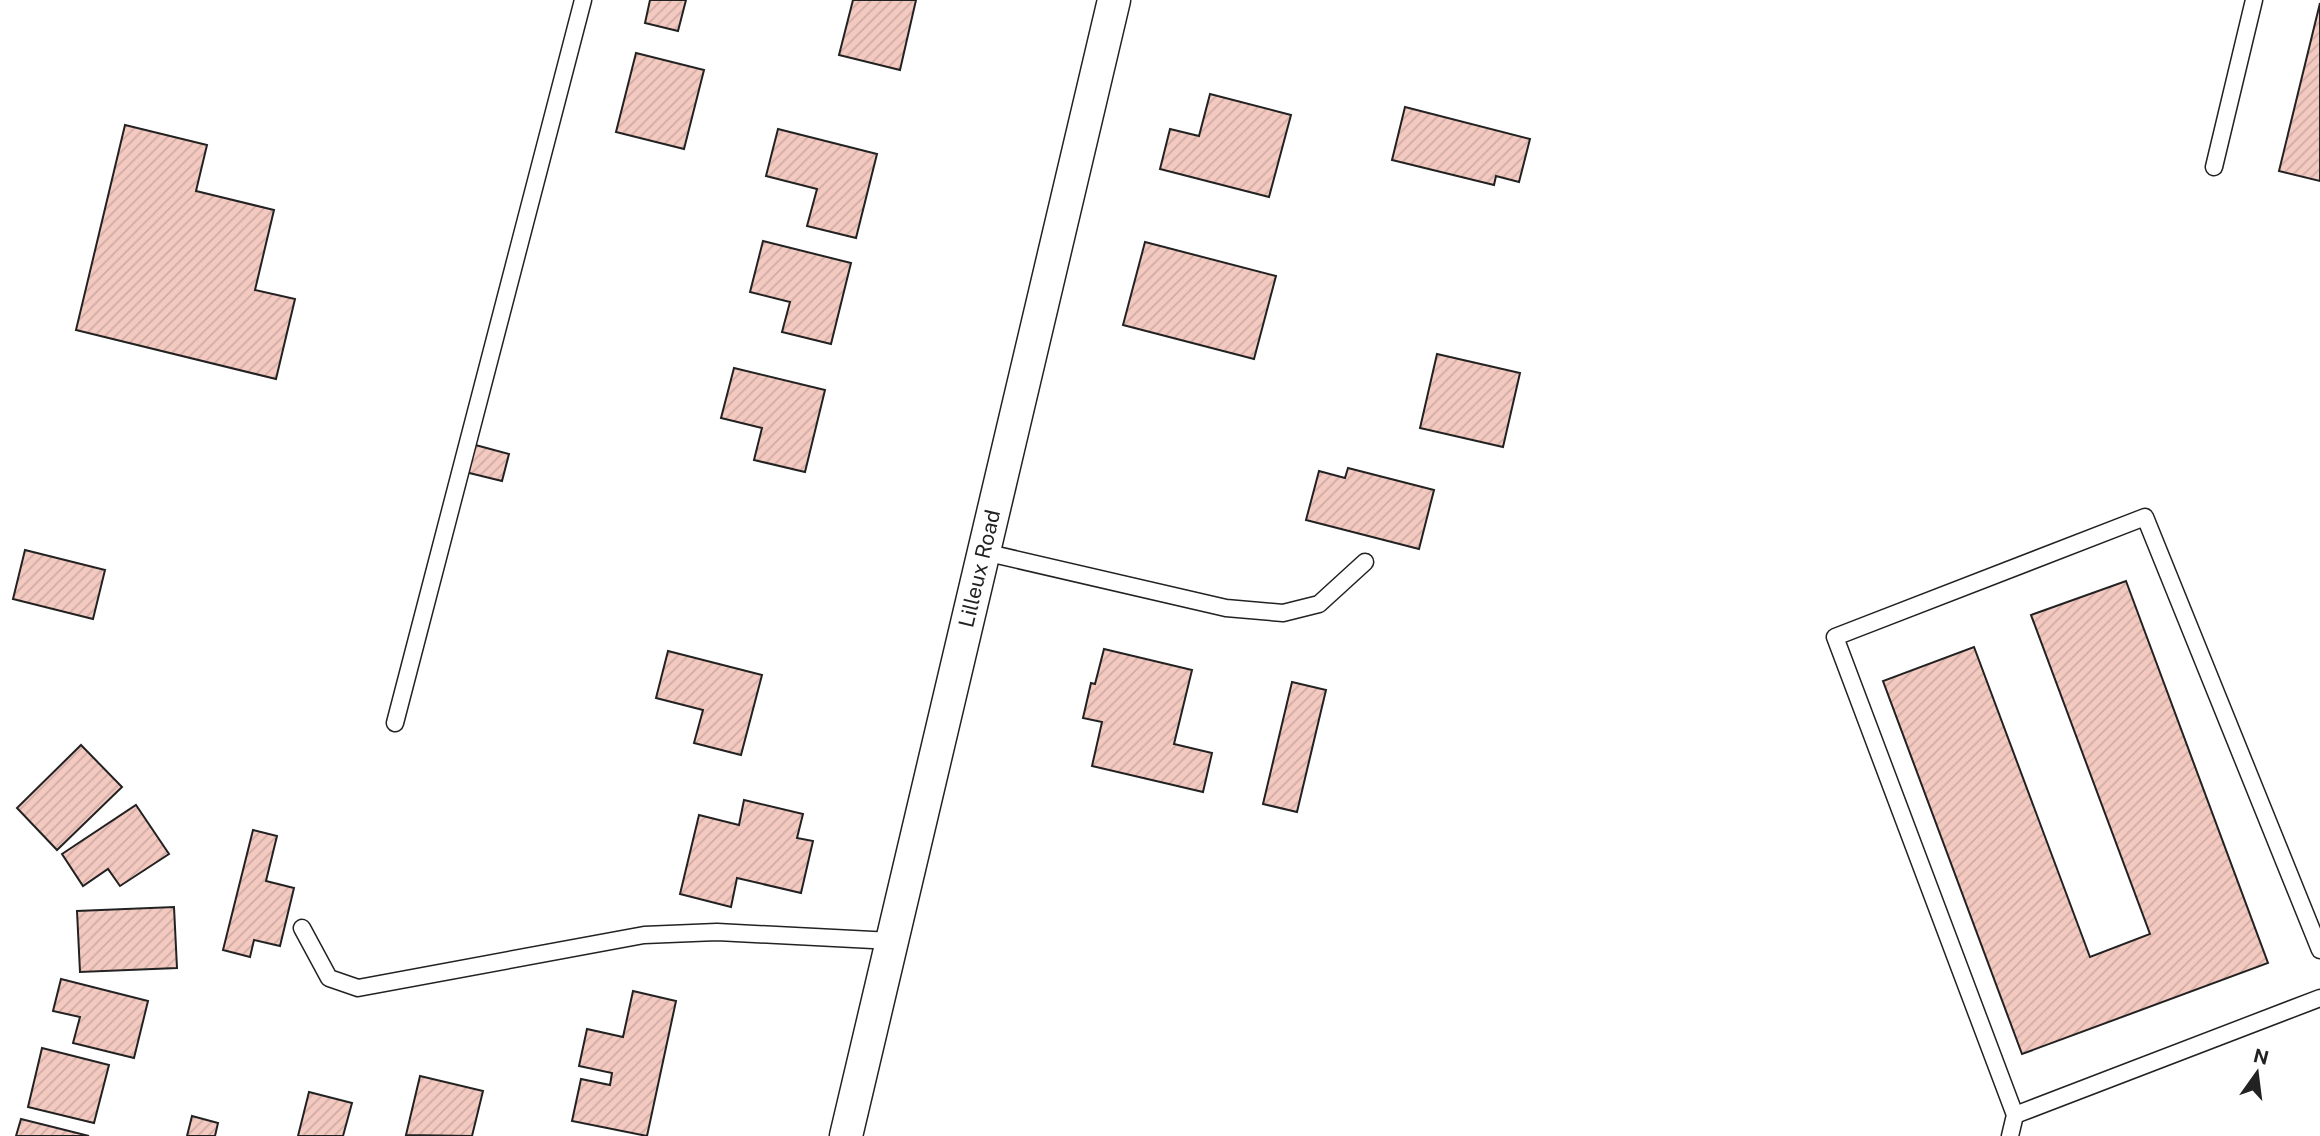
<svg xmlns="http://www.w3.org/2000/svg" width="2320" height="1136" font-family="'Public Sans',sans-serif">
	<defs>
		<pattern id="building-hatch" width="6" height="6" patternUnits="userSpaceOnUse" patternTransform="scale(1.75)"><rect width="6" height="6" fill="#f3c9c0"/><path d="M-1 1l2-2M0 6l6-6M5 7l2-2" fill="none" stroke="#d0aca5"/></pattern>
	</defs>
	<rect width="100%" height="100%" fill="#fff"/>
	<g fill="url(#building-hatch)" stroke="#222" stroke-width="2">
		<path d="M 650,0 L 686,0 L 678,31 L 645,23 Z"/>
		<path d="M 853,0 L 916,0 L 900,70 L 839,55 Z"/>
		<path d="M 2320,3 L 2320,181 L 2279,171 Z"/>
		<path d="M 636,53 L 704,70 L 684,149 L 616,132 Z"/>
		<path d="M 1210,94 L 1291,115 L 1269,197 L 1160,169 L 1170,129 L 1199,136 Z"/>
		<path d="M 1405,107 L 1530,139 L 1519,182 L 1496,176 L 1494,185 L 1392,160 Z"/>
		<path d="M 125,125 L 207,145 L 196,191 L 274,210 L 255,290 L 295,299 L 276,379 L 76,330 Z"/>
		<path d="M 778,129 L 877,154 L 856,238 L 807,226 L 817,189 L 766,176 Z"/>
		<path d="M 763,241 L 851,263 L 831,344 L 782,332 L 790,302 L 750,292 Z"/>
		<path d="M 1145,242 L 1276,276 L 1254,359 L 1123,325 Z"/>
		<path d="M 1437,354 L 1520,373 L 1503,447 L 1420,428 Z"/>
		<path d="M 734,368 L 825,390 L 805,472 L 754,460 L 762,428 L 721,418 Z"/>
		<path d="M 468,443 L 509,454 L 502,481 L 461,471 Z"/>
		<path d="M 1348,468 L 1434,490 L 1419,549 L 1306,520 L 1319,471 L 1345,478 Z"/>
		<path d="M 25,550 L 105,570 L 93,619 L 13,599 Z"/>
		<path d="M 2126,581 L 2268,963 L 2022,1054 L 1883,681 L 1974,647 L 2090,957 L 2150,934 L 2031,615 Z"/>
		<path d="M 1104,649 L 1192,670 L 1174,744 L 1212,753 L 1203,792 L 1092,766 L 1102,722 L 1083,718 L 1091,683 L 1095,684 Z"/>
		<path d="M 668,651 L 762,675 L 741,755 L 694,743 L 703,710 L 656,698 Z"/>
		<path d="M 1292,682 L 1326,690 L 1297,812 L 1263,804 Z"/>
		<path d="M 81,745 L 122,787 L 57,850 L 17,808 Z"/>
		<path d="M 744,800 L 803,814 L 797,838 L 813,841 L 801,893 L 737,878 L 731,907 L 680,894 L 699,815 L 739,825 Z"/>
		<path d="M 136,805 L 169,854 L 120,886 L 108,869 L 83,886 L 62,854 Z"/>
		<path d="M 253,830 L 277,836 L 266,881 L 294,888 L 280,946 L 254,940 L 250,957 L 223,950 Z"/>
		<path d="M 174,907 L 177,968 L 80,972 L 77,911 Z"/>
		<path d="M 61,979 L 148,1001 L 134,1058 L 73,1043 L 80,1017 L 53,1011 Z"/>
		<path d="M 633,991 L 676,1001 L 647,1136 L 572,1121 L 581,1079 L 610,1085 L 612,1073 L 579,1066 L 587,1029 L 623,1037 Z"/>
		<path d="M 42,1048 L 109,1065 L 94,1123 L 28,1107 Z"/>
		<path d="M 420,1076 L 483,1091 L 472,1136 L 406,1135 Z"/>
		<path d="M 309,1092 L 352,1103 L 343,1136 L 298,1136 Z"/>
		<path d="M 192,1116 L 218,1123 L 215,1136 L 187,1136 Z"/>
		<path d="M 21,1119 L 89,1136 L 16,1136 Z"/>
	</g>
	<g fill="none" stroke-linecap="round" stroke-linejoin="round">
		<g stroke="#222" stroke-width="19">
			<g id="lane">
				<path d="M 2214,167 L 2254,0"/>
				<path d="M 984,552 L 1226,608 L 1283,613 L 1319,604 L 1365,562"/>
				<path d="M 395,723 L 583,0"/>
				<path d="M 302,928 L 329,978 L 358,988 L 644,935 L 717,932 L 892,941"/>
				<path d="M 2015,1115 L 2320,998"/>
				<path d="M 2010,1136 L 2015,1115 L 1835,637 L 2145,517 L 2320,950"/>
			</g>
		</g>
		<g stroke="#222" stroke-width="35">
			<g id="street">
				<path id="s1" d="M 846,1136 L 1114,0"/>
			</g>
		</g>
		<use href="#lane" stroke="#fff" stroke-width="16"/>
		<use href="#street" stroke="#fff" stroke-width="32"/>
	</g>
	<g text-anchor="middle" stroke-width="5" stroke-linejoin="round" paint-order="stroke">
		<g font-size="21" fill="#222" stroke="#fff">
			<text dy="7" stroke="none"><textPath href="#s1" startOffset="583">Lilleux Road</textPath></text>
		</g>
	</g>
	<g transform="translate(2257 1073) rotate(14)" stroke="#ffffff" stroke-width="5" paint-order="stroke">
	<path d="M0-5L12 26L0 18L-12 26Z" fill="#222222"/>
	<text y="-10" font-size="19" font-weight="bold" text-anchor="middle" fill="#222222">N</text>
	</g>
</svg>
